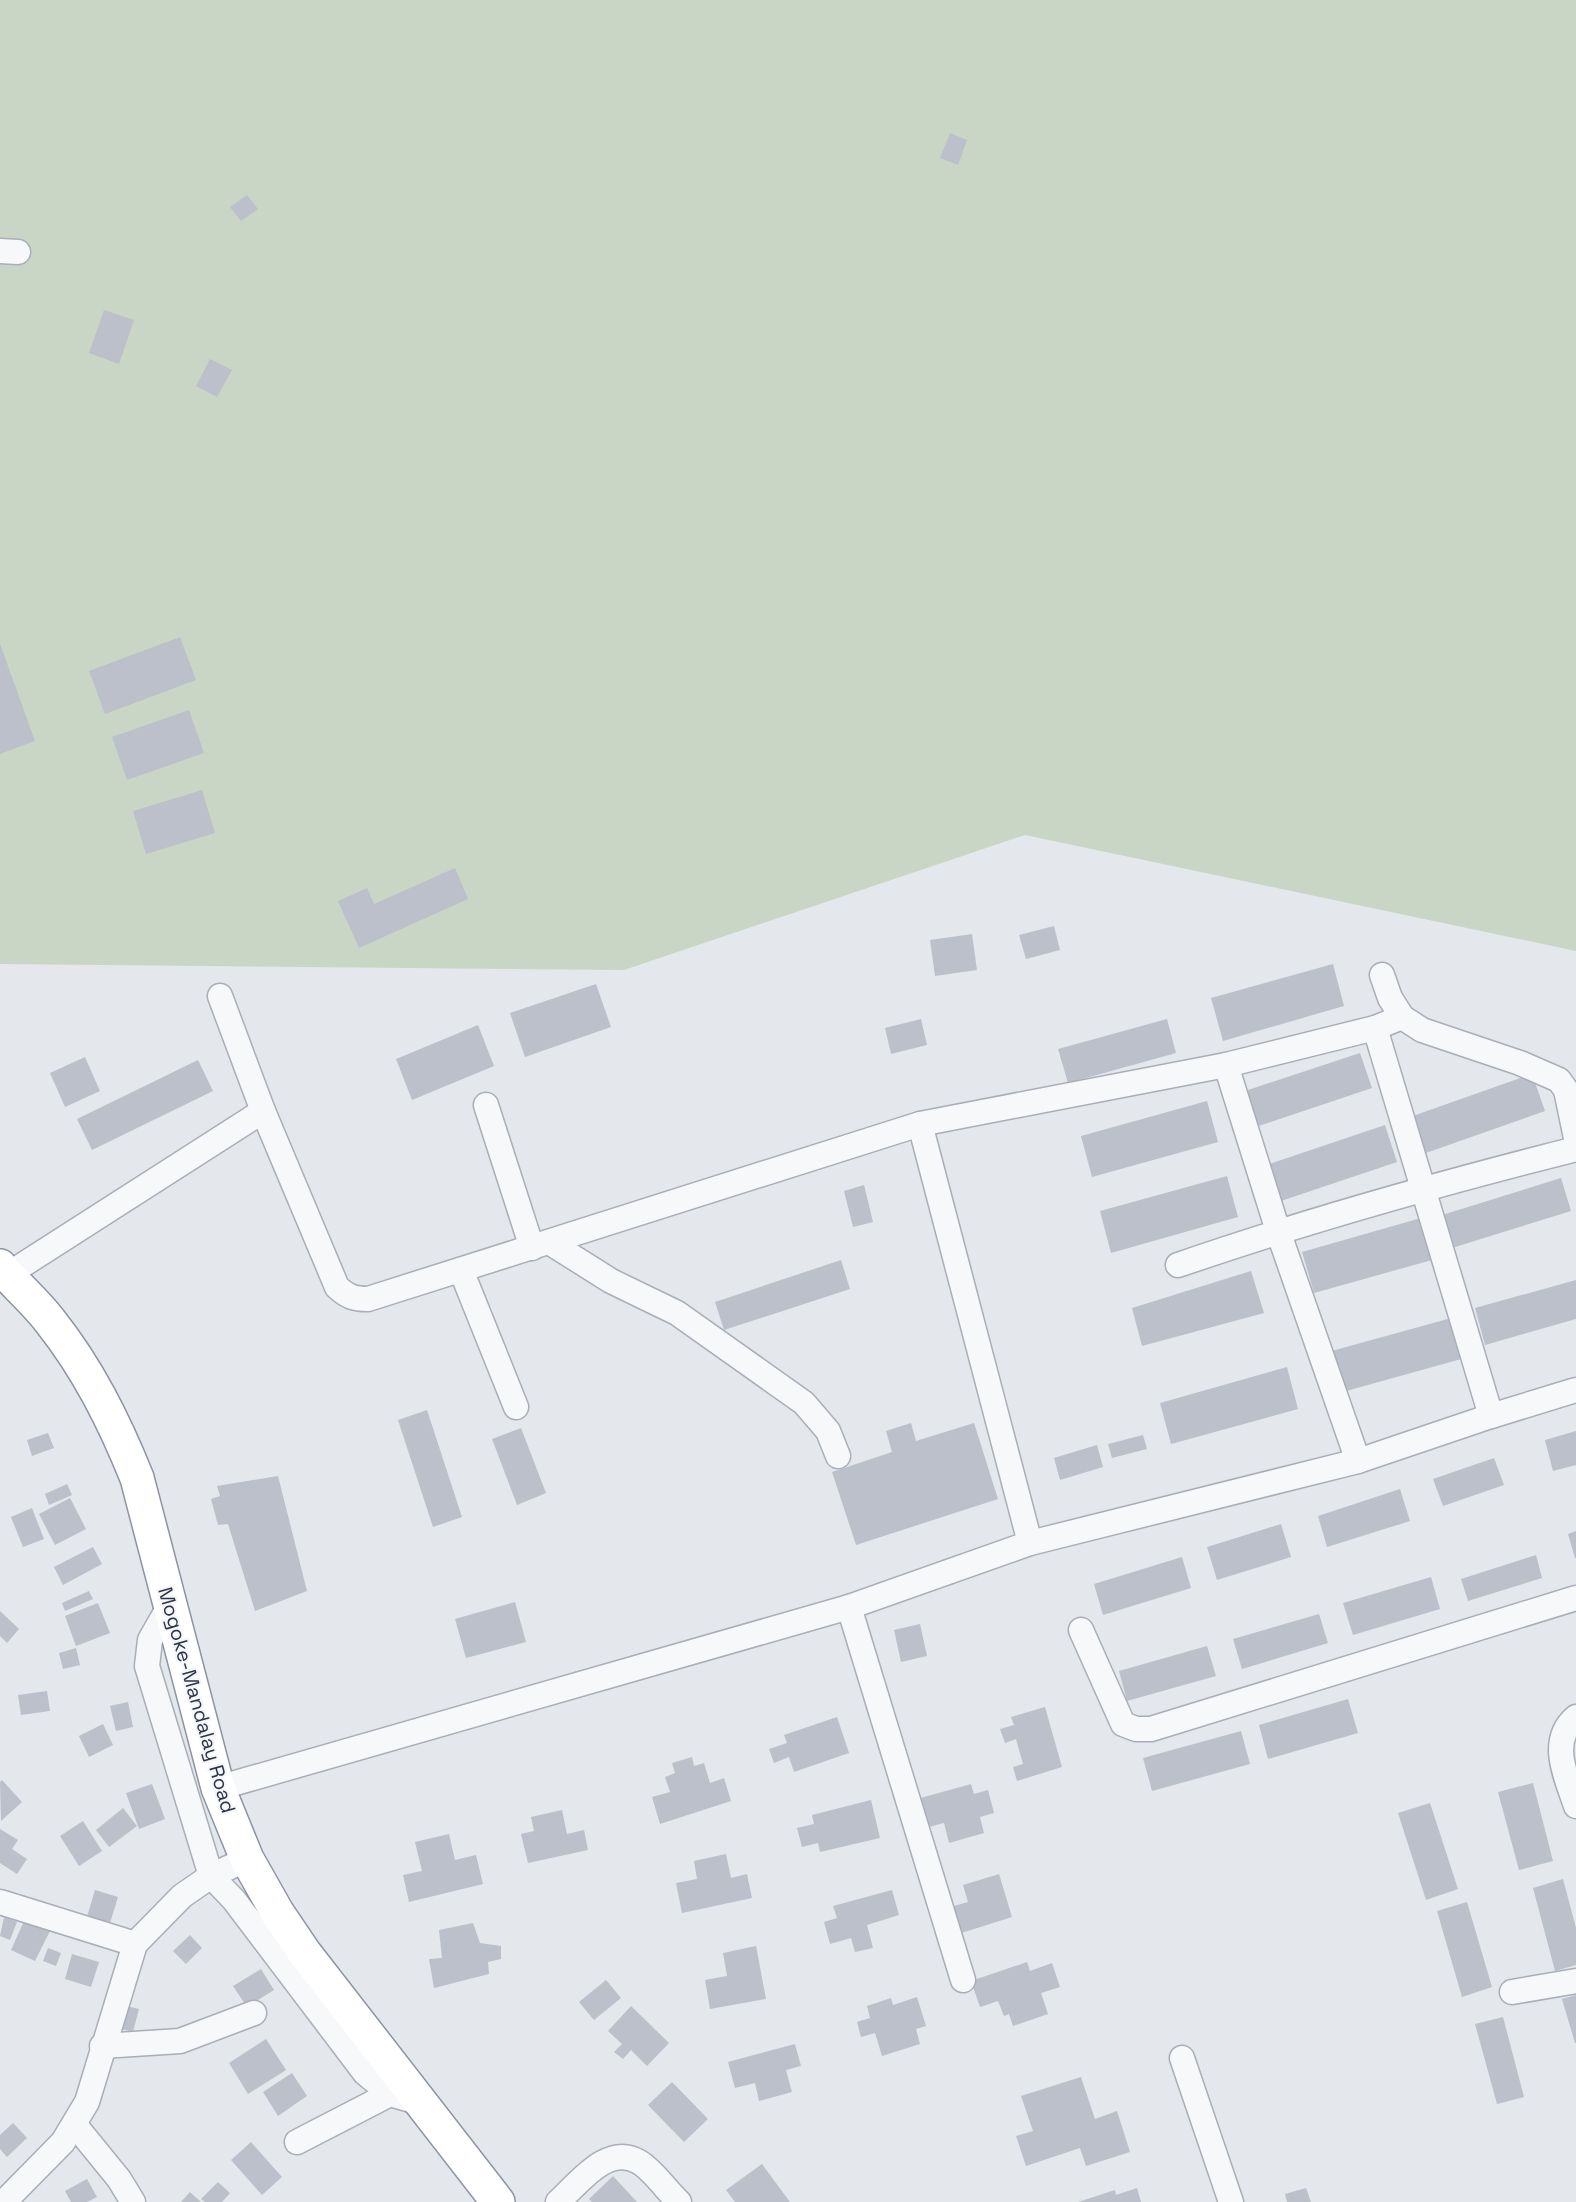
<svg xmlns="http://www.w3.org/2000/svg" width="1576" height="2202" font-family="'Space Grotesk',sans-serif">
	<rect width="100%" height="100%" fill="#e4e7ec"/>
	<path fill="#c9d6c5" d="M 0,0 L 1576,0 L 1576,951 L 1025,835 L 624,970 L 0,964 Z"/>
	<g fill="#bbc0ca">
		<path d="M 950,133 L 967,140 L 958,165 L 940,158 Z"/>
		<path d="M 247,195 L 258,209 L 241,221 L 230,207 Z"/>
		<path d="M 104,310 L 134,320 L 119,364 L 89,353 Z"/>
		<path d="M 210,359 L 232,370 L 217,397 L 196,386 Z"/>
		<path d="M 180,637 L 196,680 L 105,714 L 89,671 Z"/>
		<path d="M 0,644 L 35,741 L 0,754 Z"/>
		<path d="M 189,710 L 204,753 L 127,780 L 112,737 Z"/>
		<path d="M 202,790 L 215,833 L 146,854 L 133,811 Z"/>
		<path d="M 455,868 L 468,899 L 359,948 L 338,901 L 367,888 L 374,904 Z"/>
		<path d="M 1054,926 L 1060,950 L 1026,959 L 1019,935 Z"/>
		<path d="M 972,934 L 977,970 L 935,976 L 930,940 Z"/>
		<path d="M 1333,964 L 1344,1006 L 1223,1041 L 1211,998 Z"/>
		<path d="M 596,984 L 611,1027 L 525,1057 L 510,1013 Z"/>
		<path d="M 921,1019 L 927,1045 L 891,1054 L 885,1028 Z"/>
		<path d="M 1167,1019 L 1176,1053 L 1068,1083 L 1058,1049 Z"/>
		<path d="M 478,1025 L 494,1066 L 412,1100 L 396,1059 Z"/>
		<path d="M 1360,1053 L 1372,1088 L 1253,1128 L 1242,1092 Z"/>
		<path d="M 85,1057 L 100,1091 L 65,1107 L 50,1073 Z"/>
		<path d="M 198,1060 L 213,1091 L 92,1150 L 77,1119 Z"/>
		<path d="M 1532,1074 L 1545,1111 L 1423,1154 L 1410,1117 Z"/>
		<path d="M 1207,1101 L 1218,1142 L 1092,1177 L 1081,1136 Z"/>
		<path d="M 1385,1125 L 1397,1162 L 1275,1203 L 1263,1166 Z"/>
		<path d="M 1227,1176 L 1238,1217 L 1111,1253 L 1100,1211 Z"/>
		<path d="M 1561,1178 L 1571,1211 L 1452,1248 L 1442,1215 Z"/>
		<path d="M 864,1185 L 873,1222 L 853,1227 L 844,1191 Z"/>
		<path d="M 1421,1218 L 1432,1260 L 1314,1293 L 1302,1252 Z"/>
		<path d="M 841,1260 L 850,1289 L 724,1330 L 715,1302 Z"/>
		<path d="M 1251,1271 L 1264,1313 L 1142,1346 L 1132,1308 Z"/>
		<path d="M 1576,1280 L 1576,1319 L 1485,1345 L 1475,1308 Z"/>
		<path d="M 1455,1317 L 1465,1358 L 1339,1393 L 1328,1352 Z"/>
		<path d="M 1287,1367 L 1298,1409 L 1171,1444 L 1160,1403 Z"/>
		<path d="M 427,1410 L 462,1517 L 433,1527 L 398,1420 Z"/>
		<path d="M 911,1423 L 916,1441 L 974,1423 L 998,1499 L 856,1545 L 832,1472 L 892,1452 L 886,1431 Z"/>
		<path d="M 521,1428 L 546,1493 L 517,1505 L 492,1439 Z"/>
		<path d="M 1576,1431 L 1576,1465 L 1553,1471 L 1545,1440 Z"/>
		<path d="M 48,1433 L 54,1448 L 32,1456 L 27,1440 Z"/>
		<path d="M 1143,1435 L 1147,1449 L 1112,1458 L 1108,1444 Z"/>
		<path d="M 1097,1445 L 1103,1467 L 1060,1480 L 1054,1458 Z"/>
		<path d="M 1494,1458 L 1504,1485 L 1443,1506 L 1433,1479 Z"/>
		<path d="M 278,1476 L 307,1591 L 255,1611 L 228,1524 L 218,1525 L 211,1499 L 220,1496 L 217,1486 Z"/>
		<path d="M 67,1484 L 72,1495 L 49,1505 L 45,1494 Z"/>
		<path d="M 1400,1489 L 1410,1521 L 1327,1547 L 1318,1516 Z"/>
		<path d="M 70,1498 L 86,1529 L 55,1545 L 39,1514 Z"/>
		<path d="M 32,1508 L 44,1539 L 23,1547 L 11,1517 Z"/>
		<path d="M 1281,1524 L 1291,1557 L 1217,1580 L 1207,1547 Z"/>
		<path d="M 1576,1531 L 1576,1558 L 1575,1558 L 1568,1534 Z"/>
		<path d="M 93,1547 L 102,1564 L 63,1585 L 54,1567 Z"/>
		<path d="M 1536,1555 L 1542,1578 L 1468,1601 L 1461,1579 Z"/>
		<path d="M 1182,1557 L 1191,1588 L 1103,1615 L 1094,1584 Z"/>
		<path d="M 1431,1577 L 1440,1609 L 1353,1635 L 1343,1603 Z"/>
		<path d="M 89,1591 L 93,1599 L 65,1611 L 62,1603 Z"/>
		<path d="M 515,1602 L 526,1642 L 466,1658 L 455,1619 Z"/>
		<path d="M 98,1603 L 110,1633 L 76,1646 L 65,1616 Z"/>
		<path d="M 0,1611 L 19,1629 L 7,1643 L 0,1636 Z"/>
		<path d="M 1319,1614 L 1328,1643 L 1242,1669 L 1233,1639 Z"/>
		<path d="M 920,1624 L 927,1656 L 901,1662 L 894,1630 Z"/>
		<path d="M 1207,1646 L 1216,1676 L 1127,1701 L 1119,1671 Z"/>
		<path d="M 76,1648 L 80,1665 L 63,1669 L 59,1653 Z"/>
		<path d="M 47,1691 L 50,1711 L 21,1715 L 18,1695 Z"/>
		<path d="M 1348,1699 L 1358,1733 L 1268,1759 L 1259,1725 Z"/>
		<path d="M 128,1702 L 133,1727 L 116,1731 L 110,1706 Z"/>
		<path d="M 1045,1707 L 1062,1767 L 1017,1781 L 1013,1767 L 1023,1764 L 1016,1739 L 1005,1743 L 1000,1729 L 1014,1725 L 1011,1717 Z"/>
		<path d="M 837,1717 L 849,1753 L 794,1772 L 789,1757 L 774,1763 L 769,1749 L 787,1743 L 784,1735 Z"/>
		<path d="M 103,1724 L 113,1745 L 89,1757 L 79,1736 Z"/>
		<path d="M 1241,1731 L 1250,1764 L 1152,1791 L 1143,1758 Z"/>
		<path d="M 692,1757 L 694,1766 L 704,1763 L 710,1783 L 724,1778 L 731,1801 L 660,1824 L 652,1797 L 670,1792 L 665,1777 L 675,1773 L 672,1763 Z"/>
		<path d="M 2,1780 L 22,1802 L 1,1821 L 0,1782 Z"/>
		<path d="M 1533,1783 L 1553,1861 L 1519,1870 L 1498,1792 Z"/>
		<path d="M 152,1784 L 165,1819 L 139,1829 L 126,1793 Z"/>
		<path d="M 971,1784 L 974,1794 L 988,1790 L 994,1813 L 980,1817 L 984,1833 L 949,1843 L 944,1823 L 925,1828 L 917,1799 Z"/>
		<path d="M 871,1800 L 880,1838 L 820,1852 L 818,1843 L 802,1847 L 797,1828 L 814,1824 L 812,1815 Z"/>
		<path d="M 1430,1803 L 1458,1889 L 1426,1900 L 1398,1813 Z"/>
		<path d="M 123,1808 L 137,1826 L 109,1847 L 96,1830 Z"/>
		<path d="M 562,1810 L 567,1834 L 584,1830 L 588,1850 L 528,1863 L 521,1834 L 534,1831 L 531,1817 Z"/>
		<path d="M 83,1821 L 102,1851 L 79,1866 L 60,1836 Z"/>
		<path d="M 0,1829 L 18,1840 L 12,1849 L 27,1859 L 17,1874 L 0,1863 Z"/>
		<path d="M 449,1834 L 455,1860 L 476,1855 L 483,1884 L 409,1902 L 403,1875 L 422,1871 L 415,1842 Z"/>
		<path d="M 726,1854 L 731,1878 L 747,1874 L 752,1898 L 682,1913 L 676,1883 L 697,1879 L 694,1861 Z"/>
		<path d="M 999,1874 L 1012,1917 L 955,1935 L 947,1908 L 968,1902 L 963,1885 Z"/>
		<path d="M 1563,1879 L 1576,1928 L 1576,1965 L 1555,1971 L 1533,1888 Z"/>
		<path d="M 95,1890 L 118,1897 L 110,1923 L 87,1917 Z"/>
		<path d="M 892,1890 L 899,1915 L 867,1925 L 873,1948 L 855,1952 L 851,1938 L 830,1944 L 824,1922 L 837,1918 L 833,1906 Z"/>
		<path d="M 1467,1902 L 1492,1987 L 1462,1997 L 1437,1911 Z"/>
		<path d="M 4,1917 L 17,1922 L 10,1940 L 0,1936 Z"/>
		<path d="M 25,1919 L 50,1931 L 35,1961 L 11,1950 Z"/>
		<path d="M 473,1923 L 480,1943 L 501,1946 L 501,1959 L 488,1962 L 489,1974 L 434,1988 L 429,1959 L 442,1958 L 439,1930 Z"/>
		<path d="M 190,1935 L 202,1948 L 186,1964 L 173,1951 Z"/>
		<path d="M 756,1946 L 766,1999 L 710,2009 L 705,1980 L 727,1976 L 723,1953 Z"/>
		<path d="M 48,1948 L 61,1953 L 56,1966 L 43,1961 Z"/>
		<path d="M 72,1954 L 99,1962 L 91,1987 L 65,1979 Z"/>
		<path d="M 1027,1962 L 1030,1971 L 1052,1963 L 1060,1987 L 1041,1993 L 1048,2014 L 1013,2026 L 1009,2014 L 1004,2016 L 998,2001 L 980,2007 L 971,1981 Z"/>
		<path d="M 261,1969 L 274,1990 L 247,2007 L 233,1986 Z"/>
		<path d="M 606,1980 L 621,1998 L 594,2020 L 579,2002 Z"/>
		<path d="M 1576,1995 L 1576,2043 L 1575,2043 L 1562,1999 Z"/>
		<path d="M 917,1997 L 926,2026 L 916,2029 L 920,2044 L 882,2056 L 875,2033 L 861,2037 L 857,2022 L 870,2018 L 867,2006 L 891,1998 L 893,2005 Z"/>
		<path d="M 122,2005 L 139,2009 L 133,2032 L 117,2028 Z"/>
		<path d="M 631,2006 L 669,2043 L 647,2066 L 631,2050 L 623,2059 L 614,2052 L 622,2044 L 608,2031 Z"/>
		<path d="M 1503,2017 L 1524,2097 L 1497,2104 L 1475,2024 Z"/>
		<path d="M 266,2039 L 286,2070 L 248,2094 L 229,2063 Z"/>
		<path d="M 795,2044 L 801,2066 L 786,2070 L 792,2092 L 759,2101 L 755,2083 L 735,2088 L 728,2062 Z"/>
		<path d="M 292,2073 L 307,2096 L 278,2116 L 263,2092 Z"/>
		<path d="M 1081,2077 L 1095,2119 L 1117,2111 L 1130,2152 L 1086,2166 L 1080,2148 L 1026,2166 L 1016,2136 L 1033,2131 L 1021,2096 Z"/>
		<path d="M 672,2082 L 708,2119 L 684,2142 L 648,2105 Z"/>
		<path d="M 13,2123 L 27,2138 L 7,2157 L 0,2149 L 0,2135 Z"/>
		<path d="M 251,2142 L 282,2177 L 262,2195 L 231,2160 Z"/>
		<path d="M 762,2164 L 790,2202 L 735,2202 L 726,2190 Z"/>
		<path d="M 613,2176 L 637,2202 L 592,2202 L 589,2199 Z"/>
		<path d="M 87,2179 L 97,2197 L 87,2202 L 71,2202 L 65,2191 Z"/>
		<path d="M 218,2182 L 230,2193 L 222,2202 L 205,2202 L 201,2199 Z"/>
		<path d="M 1137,2188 L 1141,2202 L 1078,2202 L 1115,2190 L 1116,2195 Z"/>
		<path d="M 1306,2188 L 1311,2202 L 1287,2202 L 1285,2194 Z"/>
		<path d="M 190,2192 L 201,2202 L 181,2202 Z"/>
	</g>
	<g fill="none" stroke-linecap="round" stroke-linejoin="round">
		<g stroke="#a9aeb7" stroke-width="27">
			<g id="street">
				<path d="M 0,251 L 18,252"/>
				<path d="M 1382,975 L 1390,998 L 1402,1017 L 1422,1030 L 1520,1063 L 1559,1080 L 1566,1090 L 1576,1138"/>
				<path d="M 220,996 L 263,1111"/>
				<path d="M 1375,1028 L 1491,1416"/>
				<path d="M 1226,1065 L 1278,1231 L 1358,1461"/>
				<path d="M 486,1105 L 532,1248"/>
				<path d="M 920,1124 L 1030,1543"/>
				<path d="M 549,1242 L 611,1281 L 677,1313 L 804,1403 L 828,1431 L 838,1456"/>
				<path d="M 1178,1265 C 1309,1220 1441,1183 1576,1149"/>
				<path d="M 461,1270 L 516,1407"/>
				<path d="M 7,1275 L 263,1111 L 337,1287 C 348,1297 354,1299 368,1299 L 920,1124 L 1226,1065 L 1375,1028 L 1402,1017"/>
				<path d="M 170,1605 L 150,1640 L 147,1666 L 211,1876 L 234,1900 L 365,2073 L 390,2094 L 421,2103"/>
				<path d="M 849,1607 L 963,1980"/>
				<path d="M 1081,1630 L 1123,1724 L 1136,1729 L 1151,1729 L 1576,1598"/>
				<path d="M 1576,1717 C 1548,1741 1566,1776 1576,1806"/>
				<path d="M 218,1788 L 849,1607 L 1030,1543 L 1358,1461 L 1491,1416 L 1576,1390"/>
				<path d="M 0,1902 L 135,1944 L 182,1896 L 211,1876 L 247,1859"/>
				<path d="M 1512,1992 L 1576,1981"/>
				<path d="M 102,2046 L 180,2041 L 254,2013"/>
				<path d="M 1182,2058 L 1231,2202"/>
				<path d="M 75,2125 L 119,2179 L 133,2202"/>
				<path d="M 297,2142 L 390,2094"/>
				<path d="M 4,2202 L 63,2142 L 87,2102 L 135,1944"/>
				<path d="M 558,2202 C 579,2183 608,2143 639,2162 C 654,2171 666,2190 679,2202"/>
			</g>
		</g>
		<g stroke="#8b94a3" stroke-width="36">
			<path id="highway" d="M 0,1266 C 15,1285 35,1301 50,1321 C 88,1369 114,1421 137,1478 L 218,1788 L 247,1859 L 277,1912 L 304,1952 L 498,2202"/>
		</g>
		<use href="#street" stroke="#f7f8fa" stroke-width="24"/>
		<use href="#highway" stroke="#fff" stroke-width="33"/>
	</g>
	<g text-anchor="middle" stroke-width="4.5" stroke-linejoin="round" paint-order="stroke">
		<g font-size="20" fill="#2b3445" stroke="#f4f6f9">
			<text transform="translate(197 1700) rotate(74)" y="7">Mogoke-Mandalay Road</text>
		</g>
	</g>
</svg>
